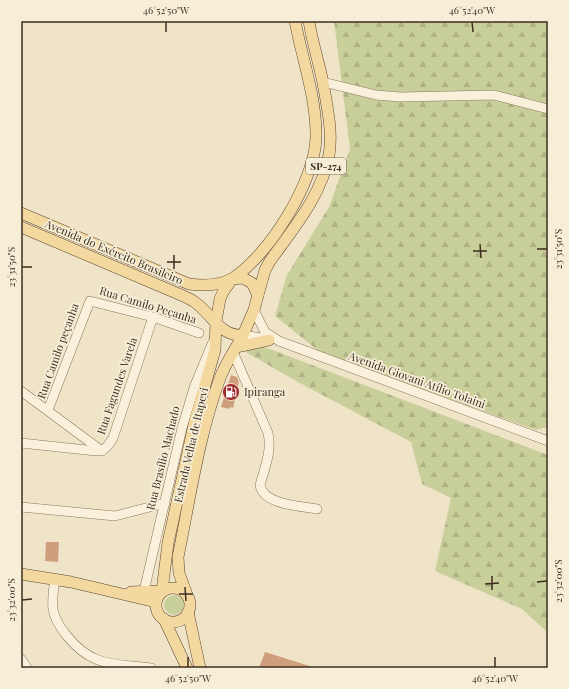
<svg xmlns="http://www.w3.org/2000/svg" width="569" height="689" font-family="'Playfair Display',serif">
	<defs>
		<pattern id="forest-firs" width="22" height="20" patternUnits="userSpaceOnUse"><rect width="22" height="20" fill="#c9cf9b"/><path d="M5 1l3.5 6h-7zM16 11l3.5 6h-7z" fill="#aeb285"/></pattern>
	</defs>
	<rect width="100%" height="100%" fill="#f0e4c8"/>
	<circle fill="#c9cf9b" cx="174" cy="605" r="10"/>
	<g fill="url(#forest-firs)">
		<path d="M 334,21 L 548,21 L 548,427 L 536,430 L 321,353 L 275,316 L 287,275 L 329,207 L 350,149 Z"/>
		<path d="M 262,346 L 548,455 L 548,633 L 522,609 L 435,571 L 451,498 L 422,484 L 411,442 L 296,381 L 244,351 Z"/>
	</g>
	<g fill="#cf9f7d">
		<path d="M 231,375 L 237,377 L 239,382 L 233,408 L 230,407 L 229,409 L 221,407 Z"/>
		<path d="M 46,542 L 59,542 L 58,562 L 45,561 Z"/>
		<path d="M 265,652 L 313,667 L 313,668 L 259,668 Z"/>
	</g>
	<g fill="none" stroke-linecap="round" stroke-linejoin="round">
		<g stroke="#8d765c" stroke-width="10">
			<g id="minor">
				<path d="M 323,82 L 376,95 L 400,97 L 494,95 L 548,109"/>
				<path d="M 254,310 L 265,332 L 279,341 L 548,441"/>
				<path d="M 243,335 L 267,339"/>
				<path d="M 233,352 L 268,433 C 272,451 265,467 260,485 C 263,505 301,506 317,509"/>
				<path d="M 21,391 L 102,451"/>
				<path d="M 48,410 L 90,301 L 153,317 L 199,333"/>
				<path d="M 21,443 L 96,451 C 105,451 108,446 113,438 L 153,317"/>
				<path d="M 21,507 L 115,516 L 165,503"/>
				<path d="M 55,579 C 51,606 50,615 67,636 C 93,668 114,663 151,668"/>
				<path d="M 144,591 L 182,428 L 195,385 L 213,342"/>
				<path d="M 21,659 L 27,668"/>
			</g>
		</g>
		<g stroke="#5b4430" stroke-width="12">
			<g id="major">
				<path d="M 21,213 L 189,284 C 204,286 220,286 233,278 C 269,255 315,181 316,138 C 317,100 302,58 295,21"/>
				<path d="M 21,227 L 174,292 C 181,295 190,298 196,303 C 212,315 221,337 243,335 L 254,310 L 258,295 L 252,283 L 243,278 L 232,279 L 223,292 L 220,299 L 216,321 L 215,350 L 195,420 L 168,543 L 162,591"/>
				<path d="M 258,295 L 265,270 L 270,261 C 293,229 322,195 329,155 C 333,132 327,106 323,83 C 319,62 312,42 309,21"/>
				<path d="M 237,347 L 269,340"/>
				<path d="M 21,574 L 71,582 L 156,602"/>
				<circle cx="173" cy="605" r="17"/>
				<path d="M 131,592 L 154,591 L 160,593"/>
				<path d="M 187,595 L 179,573 L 178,557 C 190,498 199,435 220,378 C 226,362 235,350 243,335"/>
				<path d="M 188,612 L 200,668"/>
				<path d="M 164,619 L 187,668"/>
			</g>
		</g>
		<use href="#minor" stroke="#faf1dc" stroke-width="9"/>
		<use href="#major" stroke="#f3d9a0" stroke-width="11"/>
	</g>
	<path fill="none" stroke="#3d2e20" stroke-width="1.5" d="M 166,22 L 166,32M 472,22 L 473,32M 480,244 L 481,258M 537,249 L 547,249M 473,251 L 487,251M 174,255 L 174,269M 167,262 L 181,262M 22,267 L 32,267M 492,576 L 492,590M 537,582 L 547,581M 485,584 L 499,583M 185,587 L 186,601M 179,594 L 193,594M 22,600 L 32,599M 188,657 L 188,667M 495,657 L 495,667"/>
	<defs>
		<g id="fuel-disc" transform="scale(0.9)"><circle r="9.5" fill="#9e2a2b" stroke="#f7eed8"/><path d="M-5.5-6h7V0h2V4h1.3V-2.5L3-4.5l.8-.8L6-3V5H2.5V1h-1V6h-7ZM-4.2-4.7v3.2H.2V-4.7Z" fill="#fff"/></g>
	</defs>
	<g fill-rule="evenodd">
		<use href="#fuel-disc" x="231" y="392"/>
	</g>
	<g text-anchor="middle" stroke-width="3.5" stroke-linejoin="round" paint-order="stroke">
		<rect fill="#f7eed8" stroke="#756857" stroke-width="1" x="306" y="158" width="40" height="16" rx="3"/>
		<g font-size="10" font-weight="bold" fill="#3d2e20">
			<text x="326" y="170">SP-274</text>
		</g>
		<g font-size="11" fill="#3d2e20" stroke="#f7eed8">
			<text transform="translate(114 252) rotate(23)" y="4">Avenida do Exército Brasileiro</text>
			<text transform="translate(148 305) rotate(17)" y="4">Rua Camilo Peçanha</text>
			<text transform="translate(58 351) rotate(-70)" y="4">Rua Camilo peçanha</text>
			<text transform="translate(417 380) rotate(20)" y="4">Avenida Giovani Atílio Tolaini</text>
			<text transform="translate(117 386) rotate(-71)" y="4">Rua Fagundes Varela</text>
			<text transform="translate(191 445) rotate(-77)" y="4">Estrada Velha de Itapevi</text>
			<text transform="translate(163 458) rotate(-76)" y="4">Rua Brasílio Machado</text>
		</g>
		<g font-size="11" fill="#3d2e20" stroke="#f7eed8" text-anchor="start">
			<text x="244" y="396">Ipiranga</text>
		</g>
	</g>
	<rect width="569" height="689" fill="none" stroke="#f7eed8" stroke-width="44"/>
	<rect x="22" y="22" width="525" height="645" fill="none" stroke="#3d2e20" stroke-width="1.5"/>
	<g font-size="10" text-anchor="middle" fill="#3d2e20">
		<text x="166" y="14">46°52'50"W</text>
		<text x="472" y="14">46°52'40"W</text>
		<text transform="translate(558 249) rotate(-90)" y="4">23°31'50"S</text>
		<text transform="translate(11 267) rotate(-90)" y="4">23°31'50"S</text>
		<text transform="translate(558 581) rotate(-90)" y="4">23°32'00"S</text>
		<text transform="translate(11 600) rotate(-90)" y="4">23°32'00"S</text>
		<text x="188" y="682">46°52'50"W</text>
		<text x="495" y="682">46°52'40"W</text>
	</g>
</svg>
